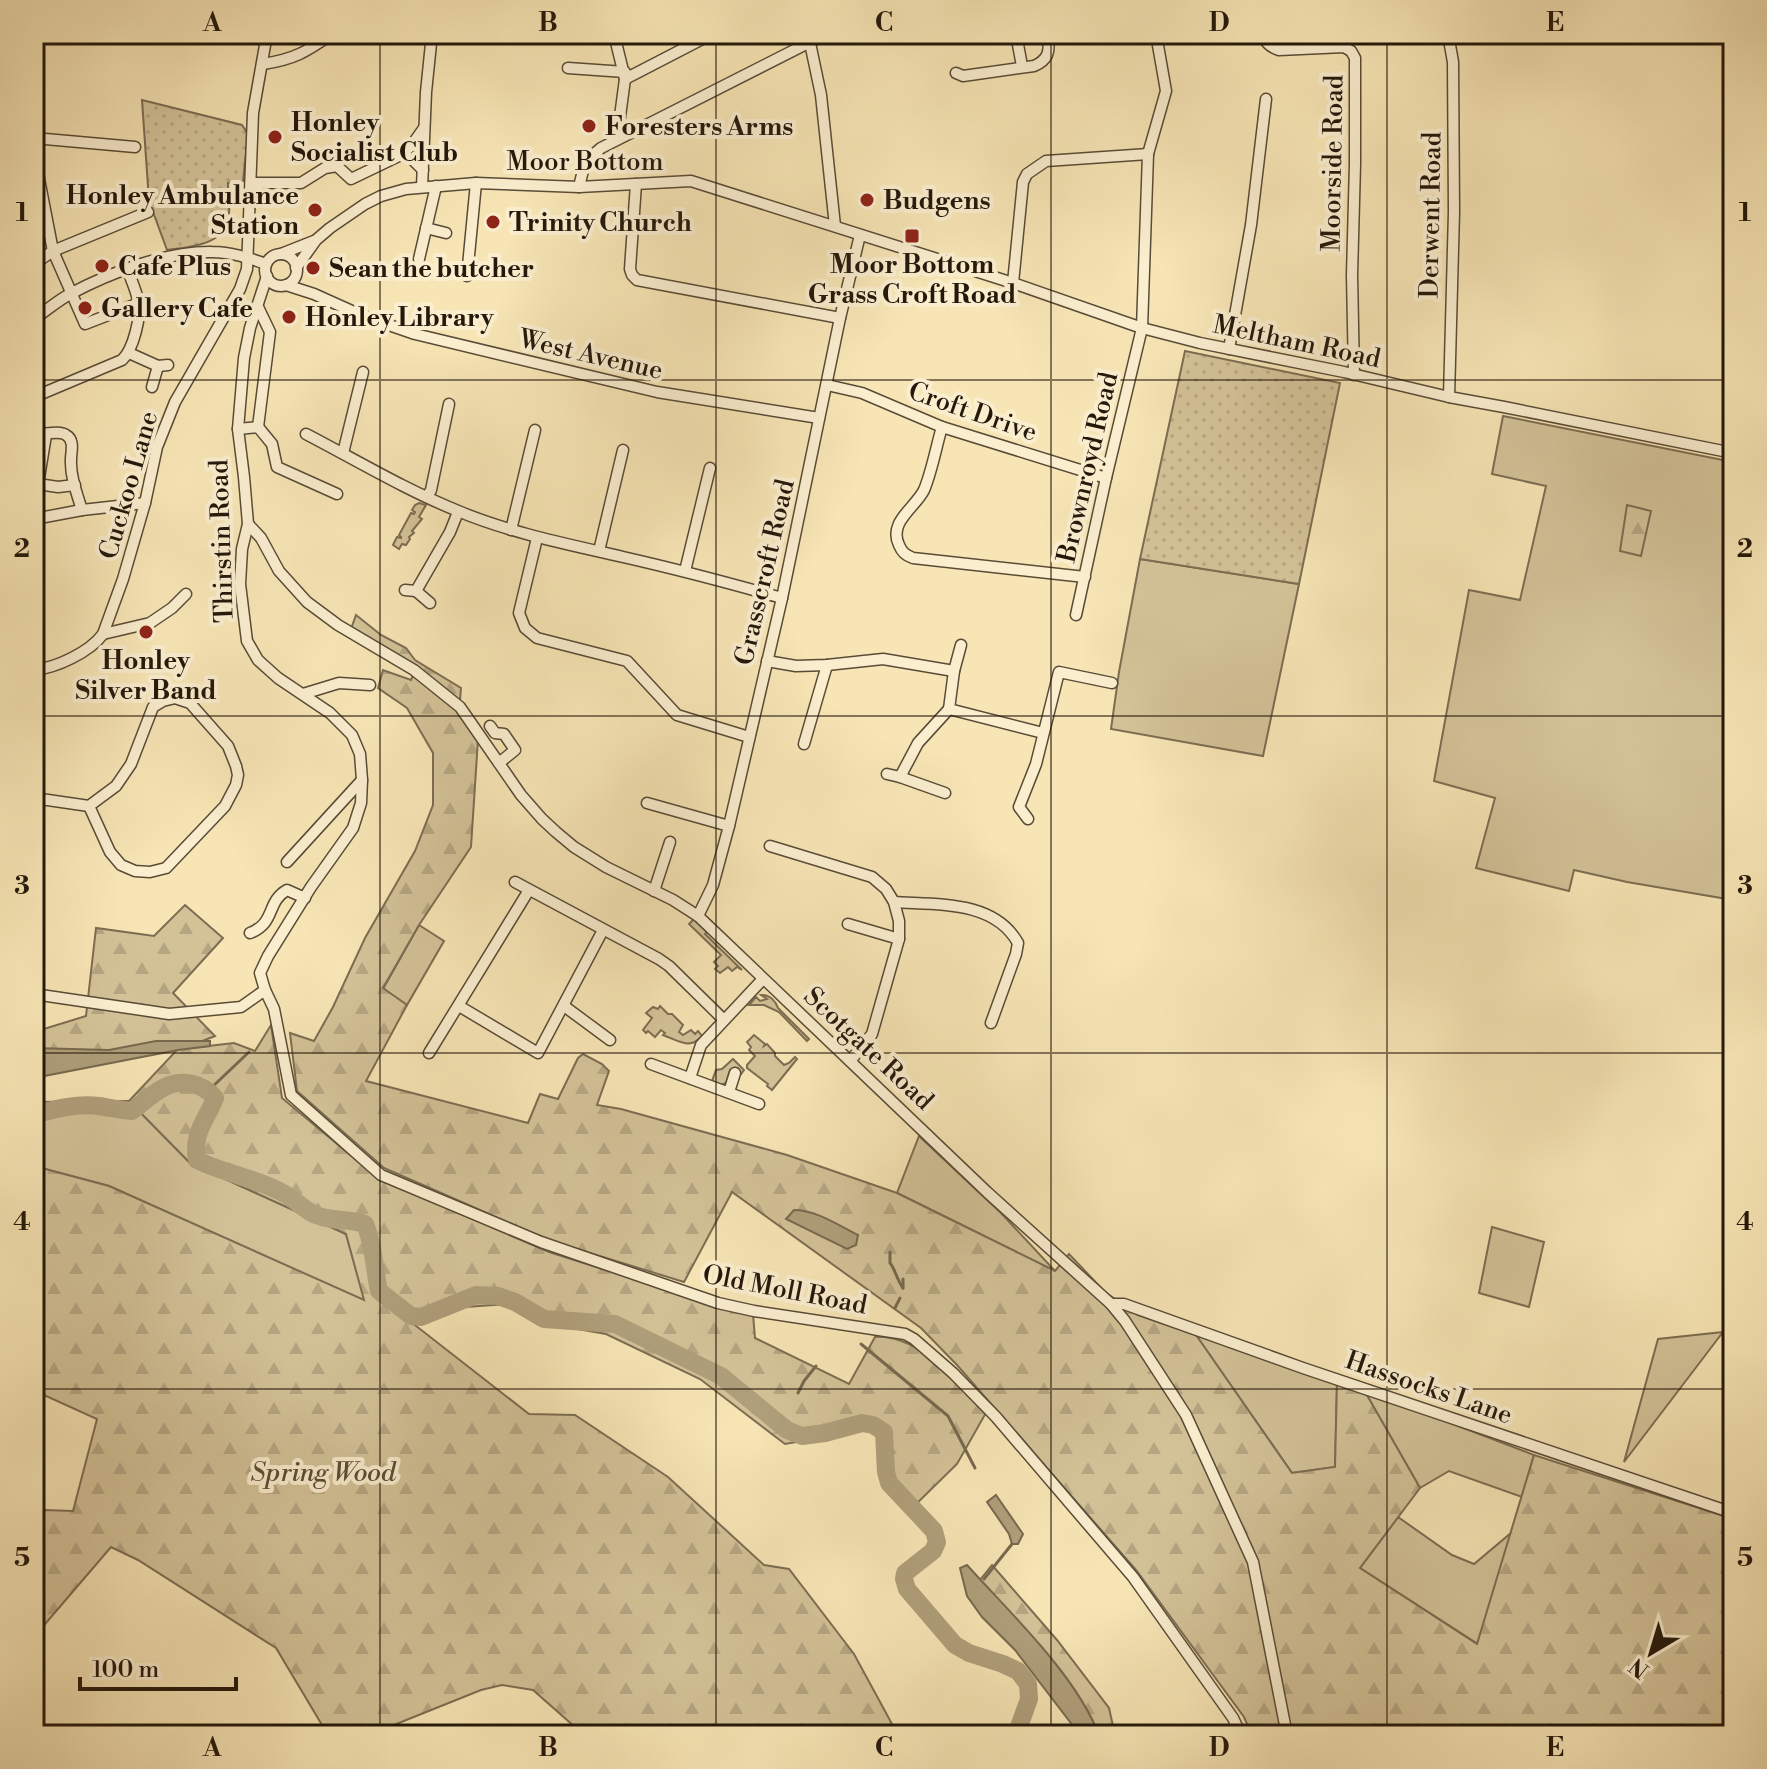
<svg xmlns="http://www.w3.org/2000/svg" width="1767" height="1769" font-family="'Libre Bodoni',serif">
	<defs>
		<pattern id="forest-firs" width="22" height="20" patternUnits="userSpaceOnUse" patternTransform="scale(2)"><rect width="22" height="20" fill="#d3c298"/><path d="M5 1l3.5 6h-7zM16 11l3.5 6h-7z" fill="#b5a682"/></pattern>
		<pattern id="park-dots" width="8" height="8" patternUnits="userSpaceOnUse" patternTransform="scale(2)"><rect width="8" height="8" fill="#d3c298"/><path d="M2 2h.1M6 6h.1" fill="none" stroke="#b5a682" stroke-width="1.8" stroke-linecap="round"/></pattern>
	</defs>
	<rect width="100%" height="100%" fill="#f7e5b5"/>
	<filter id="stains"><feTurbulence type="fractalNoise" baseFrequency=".0025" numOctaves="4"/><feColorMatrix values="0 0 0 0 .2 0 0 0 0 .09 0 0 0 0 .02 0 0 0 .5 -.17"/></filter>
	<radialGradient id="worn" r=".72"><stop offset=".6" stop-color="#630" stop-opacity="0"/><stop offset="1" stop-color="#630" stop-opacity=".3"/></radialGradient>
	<g fill="#d3c298" stroke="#7c6d52" stroke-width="2">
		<path d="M 34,34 L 81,34 L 82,41 L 34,45 Z"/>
		<path d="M 1503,416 L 1733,462 L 1733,900 L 1627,882 L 1574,870 L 1569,891 L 1476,868 L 1495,798 L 1434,781 L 1469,590 L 1520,600 L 1546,486 L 1492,474 Z"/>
		<path d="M 419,503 L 426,505 L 419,517 L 422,519 L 412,531 L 414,533 L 409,537 L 410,539 L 406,545 L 402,544 L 399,549 L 393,545 L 397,537 L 401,538 L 401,537 L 399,535 L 411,513 L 414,514 L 415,512 L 412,510 L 415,505 Z"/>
		<path d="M 1140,559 L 1299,584 L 1263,756 L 1111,729 L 1119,672 Z"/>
		<path d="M 694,919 L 707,932 L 705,934 L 742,970 L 737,967 L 732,971 L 728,967 L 720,973 L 715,969 L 718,966 L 714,962 L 721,955 L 689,924 Z"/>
		<path d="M 419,925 L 444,941 L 407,1005 L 383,989 Z"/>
		<path d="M 761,995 C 770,994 776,1002 778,1008 L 809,1039 L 807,1041 L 779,1012 L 764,1005 L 749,1005 L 756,997 L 760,1001 L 767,999 Z"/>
		<path d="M 660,1006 L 668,1014 L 672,1014 L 683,1025 L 679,1032 L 683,1035 L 691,1030 L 695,1034 L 698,1031 L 702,1036 C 690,1050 679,1041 663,1035 L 665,1033 L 661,1030 L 655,1037 L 648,1031 L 646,1033 L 643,1030 L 652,1018 L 646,1013 L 653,1007 L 658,1009 Z"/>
		<path d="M 754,1035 L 765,1044 L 764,1046 L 767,1044 L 775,1053 L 775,1056 L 784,1065 L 789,1063 L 795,1057 L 797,1059 L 772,1090 L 767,1086 L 768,1084 L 747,1068 L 747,1065 L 755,1056 L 749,1050 L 751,1047 L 747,1042 Z"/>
		<path d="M 733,1059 L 744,1070 L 741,1074 L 730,1070 L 726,1083 L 721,1085 L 712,1081 L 716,1070 L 722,1069 Z"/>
		<path d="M 129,1101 L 190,1163 L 346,1234 L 365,1301 L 109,1186 L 34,1166 L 34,1102 Z"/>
		<path d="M 919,1136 L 1001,1213 L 1055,1271 L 897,1193 Z"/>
		<path d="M 1492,1227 L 1544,1242 L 1529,1307 L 1479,1293 Z"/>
		<path d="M 1723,1332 L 1624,1462 L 1658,1339 Z"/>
		<path d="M 1196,1335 L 1337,1382 L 1335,1467 L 1292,1473 Z"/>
		<path d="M 1364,1390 L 1534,1455 L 1522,1497 L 1449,1471 L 1420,1488 Z"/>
		<path d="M 1398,1517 L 1452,1555 L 1474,1564 L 1511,1533 L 1478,1644 L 1360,1568 Z"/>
	</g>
	<g fill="url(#forest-firs)" stroke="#7c6d52" stroke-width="2">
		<path d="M 1627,505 L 1651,511 L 1641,556 L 1620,551 Z"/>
		<path d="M 356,615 L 381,635 L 406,648 L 415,660 L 461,688 L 459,712 L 478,739 L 471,847 L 419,925 L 383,988 L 407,1005 L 366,1081 L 528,1123 L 540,1094 L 558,1099 L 578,1058 L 583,1054 L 602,1064 L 609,1071 L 597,1105 L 621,1109 L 787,1155 L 897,1193 L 1055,1271 L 1069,1254 L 1105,1292 L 1138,1315 L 1196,1335 L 1292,1473 L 1335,1467 L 1337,1382 L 1364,1390 L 1420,1488 L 1360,1568 L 1477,1644 L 1534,1455 L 1733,1519 L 1733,1735 L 1252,1735 L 1244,1717 L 1136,1570 L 957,1365 L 921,1328 L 732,1192 L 684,1282 L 551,1241 L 384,1168 L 297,1091 L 290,1033 L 314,1041 L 333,1007 L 365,938 L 415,851 L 433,805 L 433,753 L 407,708 L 378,688 L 383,670 L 411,680 L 416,668 L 351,629 Z"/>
		<path d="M 185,905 L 223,938 L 173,993 L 215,1036 L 182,1049 L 234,1043 L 255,1051 L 271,1025 L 282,1098 L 379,1179 L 549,1252 L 725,1308 L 753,1314 L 755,1338 L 849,1384 L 875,1337 C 919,1334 958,1383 987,1411 L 957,1464 L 908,1512 L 886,1487 L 882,1474 L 879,1434 L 873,1429 L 785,1444 L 700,1379 L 606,1334 L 538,1322 L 507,1304 L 466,1307 L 411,1322 L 529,1414 L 575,1415 L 668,1477 L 764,1565 L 789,1569 L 854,1654 L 898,1735 L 584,1735 L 533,1690 L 502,1685 L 481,1690 L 369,1735 L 328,1735 L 276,1648 L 138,1560 L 111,1547 L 34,1637 L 34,1517 L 44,1510 L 73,1511 L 97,1419 L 44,1395 L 34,1406 L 34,1166 L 109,1186 L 364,1300 L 346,1234 L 190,1163 L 129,1101 L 177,1050 L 34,1059 L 34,1032 L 86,1016 L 96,928 L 154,936 Z"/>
		<path d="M 992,1565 L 1057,1640 L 1109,1708 L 1115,1735 L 1099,1735 C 1076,1677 1022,1626 980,1580 Z"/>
	</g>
	<g fill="url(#park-dots)" stroke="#7c6d52" stroke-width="2">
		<path d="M 142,100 L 242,125 L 248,134 L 243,181 L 228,183 C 228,195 231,210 228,221 C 221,246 188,247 167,250 L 149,201 Z"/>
		<path d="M 1185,351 L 1340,383 L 1299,584 L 1140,559 Z"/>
	</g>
	<g fill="#af9f7b" stroke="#77694e" stroke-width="2">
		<path d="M 156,1041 L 210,1041 L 210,1046 L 178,1050 L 34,1078 L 34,1048 L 109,1050 Z"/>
		<path d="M 794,1210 C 816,1210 838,1225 858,1235 L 856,1245 L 847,1249 L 786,1219 Z"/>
		<path d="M 996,1495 L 1023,1534 L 1018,1544 L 1012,1544 L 1009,1534 L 987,1502 Z"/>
		<path d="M 967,1565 C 1010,1613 1076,1675 1099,1735 L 1080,1735 L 1015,1650 L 982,1617 L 967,1596 L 960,1568 Z"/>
	</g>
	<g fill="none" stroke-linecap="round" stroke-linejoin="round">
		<g stroke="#77694e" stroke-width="3">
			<path d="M 209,1090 L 249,1052"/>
			<path d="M 890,1252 L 890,1263 C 895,1269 897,1280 903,1288"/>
			<path d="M 903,1288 L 903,1279"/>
			<path d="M 895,1308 L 900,1298"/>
			<path d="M 861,1344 L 948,1416 L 975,1468"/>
			<path d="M 798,1393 L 804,1381 L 816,1366"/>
			<path d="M 984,1579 L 1012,1544"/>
		</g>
		<path stroke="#af9f7b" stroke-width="18" d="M 34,1115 C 55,1109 77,1103 99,1106 C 111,1108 121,1110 132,1111 C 142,1103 152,1094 163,1088 C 180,1078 203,1083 215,1098 C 206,1121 192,1133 197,1160 C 225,1174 257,1178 285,1194 C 297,1201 308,1214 322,1217 C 336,1221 350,1219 365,1224 C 374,1245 374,1268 379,1291 L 411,1316 L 421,1317 L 476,1295 L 498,1296 L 515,1302 L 544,1319 L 615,1324 L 721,1376 L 787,1430 L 802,1436 L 825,1433 L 862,1423 L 873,1425 L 884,1432 L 886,1472 L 889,1483 L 934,1531 L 937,1542 L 933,1551 L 905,1573 L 904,1579 L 907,1589 L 955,1645 L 969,1653 L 1003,1664 L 1018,1671 L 1028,1684 L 1029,1699 L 1016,1735"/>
		<g stroke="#594b36" stroke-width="13">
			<g id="minor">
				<path d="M 614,34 L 625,79 L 617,139"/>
				<path d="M 1016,34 L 1022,66"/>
				<path d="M 1262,34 C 1266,43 1270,47 1279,50 L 1344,47 L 1351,51 L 1355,58 L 1355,164 L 1352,275 L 1354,375"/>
				<path d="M 1448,34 L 1453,62 L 1454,212 L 1449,397"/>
				<path d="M 810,43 L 821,95 L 835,226"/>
				<path d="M 263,64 C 295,59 306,52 332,34"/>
				<path d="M 568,68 L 625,72"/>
				<path d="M 956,73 L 963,76 L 1034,66 C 1048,60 1050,52 1048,38 L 1042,34"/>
				<path d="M 625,79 L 712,34"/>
				<path d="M 34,138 L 135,147"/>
				<path d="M 34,153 L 53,251 L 85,324 L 139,303"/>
				<path d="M 401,155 L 412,159 L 423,170"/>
				<path d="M 251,183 L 301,183 L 325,168 L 337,166 L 351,179 L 401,155 L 412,145 L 424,128"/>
				<path d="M 636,184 L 630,269 L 632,275 L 637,280 L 840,318"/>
				<path d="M 422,187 L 426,92 L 432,34"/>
				<path d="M 579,187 L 585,162 L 601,148 L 826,34"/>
				<path d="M 426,228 L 446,233"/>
				<path d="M 281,254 L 314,241"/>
				<circle cx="281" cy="270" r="16"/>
				<path d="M 419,259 L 436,186"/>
				<path d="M 34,264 L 53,251 L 148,212"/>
				<path d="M 296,268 L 316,240 L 330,228 L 365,204 L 381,196 L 406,189 L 476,183 L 579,187 L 691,181 L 1013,283 L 1142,328 L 1200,343 L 1344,372 L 1449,397 L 1504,407 L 1733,453"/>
				<path d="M 467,276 L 476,183"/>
				<path d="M 1013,283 L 1023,182 L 1027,174 L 1046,161 L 1148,154"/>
				<path d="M 286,285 L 314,294 L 363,316 L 415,334 L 657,392 L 819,418"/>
				<path d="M 258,307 L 270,332 L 258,427"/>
				<path d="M 34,319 C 46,311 57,301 70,294 C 109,273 167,251 212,252 C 231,252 249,258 266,264"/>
				<path d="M 1229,349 L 1251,225 L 1266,99"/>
				<path d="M 129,353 L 158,366 L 168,365"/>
				<path d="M 827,385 L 862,393 L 942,427 L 1106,478"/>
				<path d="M 152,387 L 158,366"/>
				<path d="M 34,397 L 122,360 C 133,350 142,316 138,300 C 136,290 131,280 128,270"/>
				<path d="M 942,427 C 936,447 932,471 924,490 C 915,508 888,522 899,545 C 902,552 905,555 913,558 L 1085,577"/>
				<path d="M 238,429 L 258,427 L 272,444 L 277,467 L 337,494"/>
				<path d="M 34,434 C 43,435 59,430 66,435 C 75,440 71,452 71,459 C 70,476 77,494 82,510"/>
				<path d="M 306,434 C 356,460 406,490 458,511 C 511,533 567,544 623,557 C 676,569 729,583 782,598"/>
				<path d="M 46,435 L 38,484 L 58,487 L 75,485"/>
				<path d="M 343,453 L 363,372"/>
				<path d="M 427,497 L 431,490 L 449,404"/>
				<path d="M 34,519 L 82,510 L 145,503"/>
				<path d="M 248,524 L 261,538 L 279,571 L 307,602 L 338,625 L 414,670 L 460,707 L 521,795 L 542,819 L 556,832 L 574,847 L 606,867 L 673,900 L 698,916 L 987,1192 L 1111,1304 L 1125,1321 L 1186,1415 L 1253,1562 L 1287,1735"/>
				<path d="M 511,530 L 535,430"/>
				<path d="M 537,538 L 519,613 L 525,628 L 537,638 L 627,661 L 677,715 L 749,737"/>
				<path d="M 599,551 L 623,450"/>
				<path d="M 685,571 L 710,468"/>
				<path d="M 405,590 L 416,591 L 450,532 L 458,512"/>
				<path d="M 416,591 L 430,603"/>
				<path d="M 1076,615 L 1106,478 L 1142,328 L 1148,154 L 1166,91 L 1156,34"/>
				<path d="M 103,634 L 150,623 L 172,608 L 186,594"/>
				<path d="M 767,661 L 796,666 L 827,665 L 883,659 L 954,671 L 949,709 L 1043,733"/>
				<path d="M 34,670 C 56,668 90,652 103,634 L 123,579 L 145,503 L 157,447 L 175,402 L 240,289 L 247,269 L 253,113 L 267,34"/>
				<path d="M 954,671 L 961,645"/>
				<path d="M 303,694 L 339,683 L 370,685"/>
				<path d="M 490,726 L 495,733 L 504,734 L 515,750 L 499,763"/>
				<path d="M 804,744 L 827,665"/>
				<path d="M 887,774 L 900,777"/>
				<path d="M 945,793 L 900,777 L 918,743 L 949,709"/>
				<path d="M 34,798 L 89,806 L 116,786 L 131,764 L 153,707 L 163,701 L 175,698 L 190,703 L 228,746 L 236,766 L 238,775 L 236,785 L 225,806 L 166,868 L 150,872 L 135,871 L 121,865 L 110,852 L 89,806"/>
				<path d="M 647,803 L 729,826"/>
				<path d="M 1028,819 L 1019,807 L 1036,764 L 1059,672 L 1112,683"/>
				<path d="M 770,846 L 872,877 L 886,889 L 894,902 L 899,921 L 899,939 L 872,1034 L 851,1060"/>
				<path d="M 287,862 L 362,780"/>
				<path d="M 515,882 L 659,959 L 669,966 L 724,1020"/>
				<path d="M 654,891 L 670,842"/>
				<path d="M 894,902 C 937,905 994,900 1018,943 L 1016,954 L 991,1023"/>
				<path d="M 698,916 L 713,885 L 729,826 L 782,598 L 840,318 L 860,235"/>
				<path d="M 848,924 L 899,939"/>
				<path d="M 250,933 C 276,923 266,902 287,890 L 305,898"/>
				<path d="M 34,964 L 39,993"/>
				<path d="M 265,990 L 274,1009 L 291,1095 L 381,1175 L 541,1242 L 718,1303 L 754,1311 L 905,1334 L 914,1339 L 953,1373 L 996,1417 L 1133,1577 L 1233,1718 L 1241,1735"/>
				<path d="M 34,994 L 169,1014 L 241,1007 L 265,990 L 260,973 L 268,956 L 311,887 L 353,828 L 361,803 L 362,780 L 360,754 L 352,735 L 330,713 L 278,678 L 258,660 L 247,641 L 240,584 L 242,549 L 248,524 L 244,477 L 238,429 L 244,358 L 250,328 L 267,276"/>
				<path d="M 459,1006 L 538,1053 L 603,930"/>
				<path d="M 564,1006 L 610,1040"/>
				<path d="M 429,1053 L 529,890"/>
				<path d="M 651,1064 L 759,1104"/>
				<path d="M 690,1078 L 701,1045 L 763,979"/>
				<path d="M 729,1092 L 735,1073"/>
				<path d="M 1111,1304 L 1124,1304 L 1303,1368 L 1733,1513"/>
			</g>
		</g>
		<use href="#minor" stroke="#faeecf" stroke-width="10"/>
	</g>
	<path fill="none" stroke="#24180b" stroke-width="2" stroke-opacity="0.55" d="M 380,34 L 380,1735M 716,34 L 716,1735M 1051,34 L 1051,1735M 1387,34 L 1387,1735M 34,380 L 1733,380M 34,716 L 1733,716M 34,1053 L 1733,1053M 34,1389 L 1733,1389"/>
	<g fill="#8f2418" stroke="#faeecf" stroke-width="3">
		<circle cx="589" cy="126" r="8"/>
		<circle cx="275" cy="137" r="8"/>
		<circle cx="867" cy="200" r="8"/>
		<circle cx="315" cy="210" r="8"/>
		<circle cx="493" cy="222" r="8"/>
		<rect x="904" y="228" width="16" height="16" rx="4"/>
		<circle cx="102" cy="266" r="8"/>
		<circle cx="313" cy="268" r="8"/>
		<circle cx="85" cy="308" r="8"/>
		<circle cx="289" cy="317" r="8"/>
		<circle cx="146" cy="632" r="8"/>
	</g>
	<g text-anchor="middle" stroke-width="8" stroke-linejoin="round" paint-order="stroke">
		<g font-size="26" font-weight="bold" fill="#24180b" stroke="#faeecf" text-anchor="start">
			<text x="291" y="131">Honley<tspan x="291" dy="30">Socialist Club</tspan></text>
			<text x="605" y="135">Foresters Arms</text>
			<text x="299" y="204" text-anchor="end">Honley Ambulance<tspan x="299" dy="30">Station</tspan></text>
			<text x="883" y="209">Budgens</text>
			<text x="509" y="231">Trinity Church</text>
			<text x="912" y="273" text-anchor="middle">Moor Bottom<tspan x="912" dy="30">Grass Croft Road</tspan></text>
			<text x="118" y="275">Cafe Plus</text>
			<text x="329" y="277">Sean the butcher</text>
			<text x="101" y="317">Gallery Cafe</text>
			<text x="305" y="326">Honley Library</text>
			<text x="146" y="669" text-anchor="middle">Honley<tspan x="146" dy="30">Silver Band</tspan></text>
		</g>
		<g font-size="26" fill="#24180b" stroke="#faeecf">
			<text x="585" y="170">Moor Bottom</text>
			<text transform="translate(1332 163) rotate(-89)" y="9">Moorside Road</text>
			<text transform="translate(1430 215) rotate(-89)" y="9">Derwent Road</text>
			<text transform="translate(1297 341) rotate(12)" y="9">Meltham Road</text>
			<text transform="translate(591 354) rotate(13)" y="9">West Avenue</text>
			<text transform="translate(973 411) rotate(19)" y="9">Croft Drive</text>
			<text transform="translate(1087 467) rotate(-77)" y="9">Brownroyd Road</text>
			<text transform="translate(128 485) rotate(-74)" y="9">Cuckoo Lane</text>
			<text transform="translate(221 541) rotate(-92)" y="9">Thirstin Road</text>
			<text transform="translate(764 572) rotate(-77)" y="9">Grasscroft Road</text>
			<text transform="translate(869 1048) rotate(43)" y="9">Scotgate Road</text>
			<text transform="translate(785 1289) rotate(11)" y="9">Old Moll Road</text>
			<text transform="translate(1429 1387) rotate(19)" y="9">Hassocks Lane</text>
		</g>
		<g font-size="26" font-style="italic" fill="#594b35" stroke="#faeecf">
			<text x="323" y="1481">Spring Wood</text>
		</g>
	</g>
	<rect width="1767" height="1769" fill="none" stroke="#f7e5b5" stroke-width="88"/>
	<g transform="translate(1651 1653) rotate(218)" stroke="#faeecf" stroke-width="6" paint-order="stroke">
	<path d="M0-6L14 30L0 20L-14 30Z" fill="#24180b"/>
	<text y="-12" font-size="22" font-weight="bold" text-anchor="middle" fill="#24180b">N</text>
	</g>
	<path d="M80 1677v12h156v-12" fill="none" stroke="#24180b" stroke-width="4"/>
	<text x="92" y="1677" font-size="24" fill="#24180b" stroke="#faeecf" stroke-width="6" paint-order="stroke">100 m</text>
	<rect x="44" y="44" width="1679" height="1681" fill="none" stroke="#24180b" stroke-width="3"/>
	<g font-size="26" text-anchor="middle" font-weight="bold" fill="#24180b">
		<text x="212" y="31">A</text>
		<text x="548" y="31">B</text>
		<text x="884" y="31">C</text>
		<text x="1219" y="31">D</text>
		<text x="1555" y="31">E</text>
		<text x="22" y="221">1</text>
		<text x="1745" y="221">1</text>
		<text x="22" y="557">2</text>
		<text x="1745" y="557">2</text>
		<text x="22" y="894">3</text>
		<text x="1745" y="894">3</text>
		<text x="22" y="1230">4</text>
		<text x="1745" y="1230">4</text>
		<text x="22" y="1566">5</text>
		<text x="1745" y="1566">5</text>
		<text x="212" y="1756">A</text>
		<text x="548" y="1756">B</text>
		<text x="884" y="1756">C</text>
		<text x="1219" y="1756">D</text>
		<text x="1555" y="1756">E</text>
	</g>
	<rect width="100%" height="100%" filter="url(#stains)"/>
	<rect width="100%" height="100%" fill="url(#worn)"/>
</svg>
